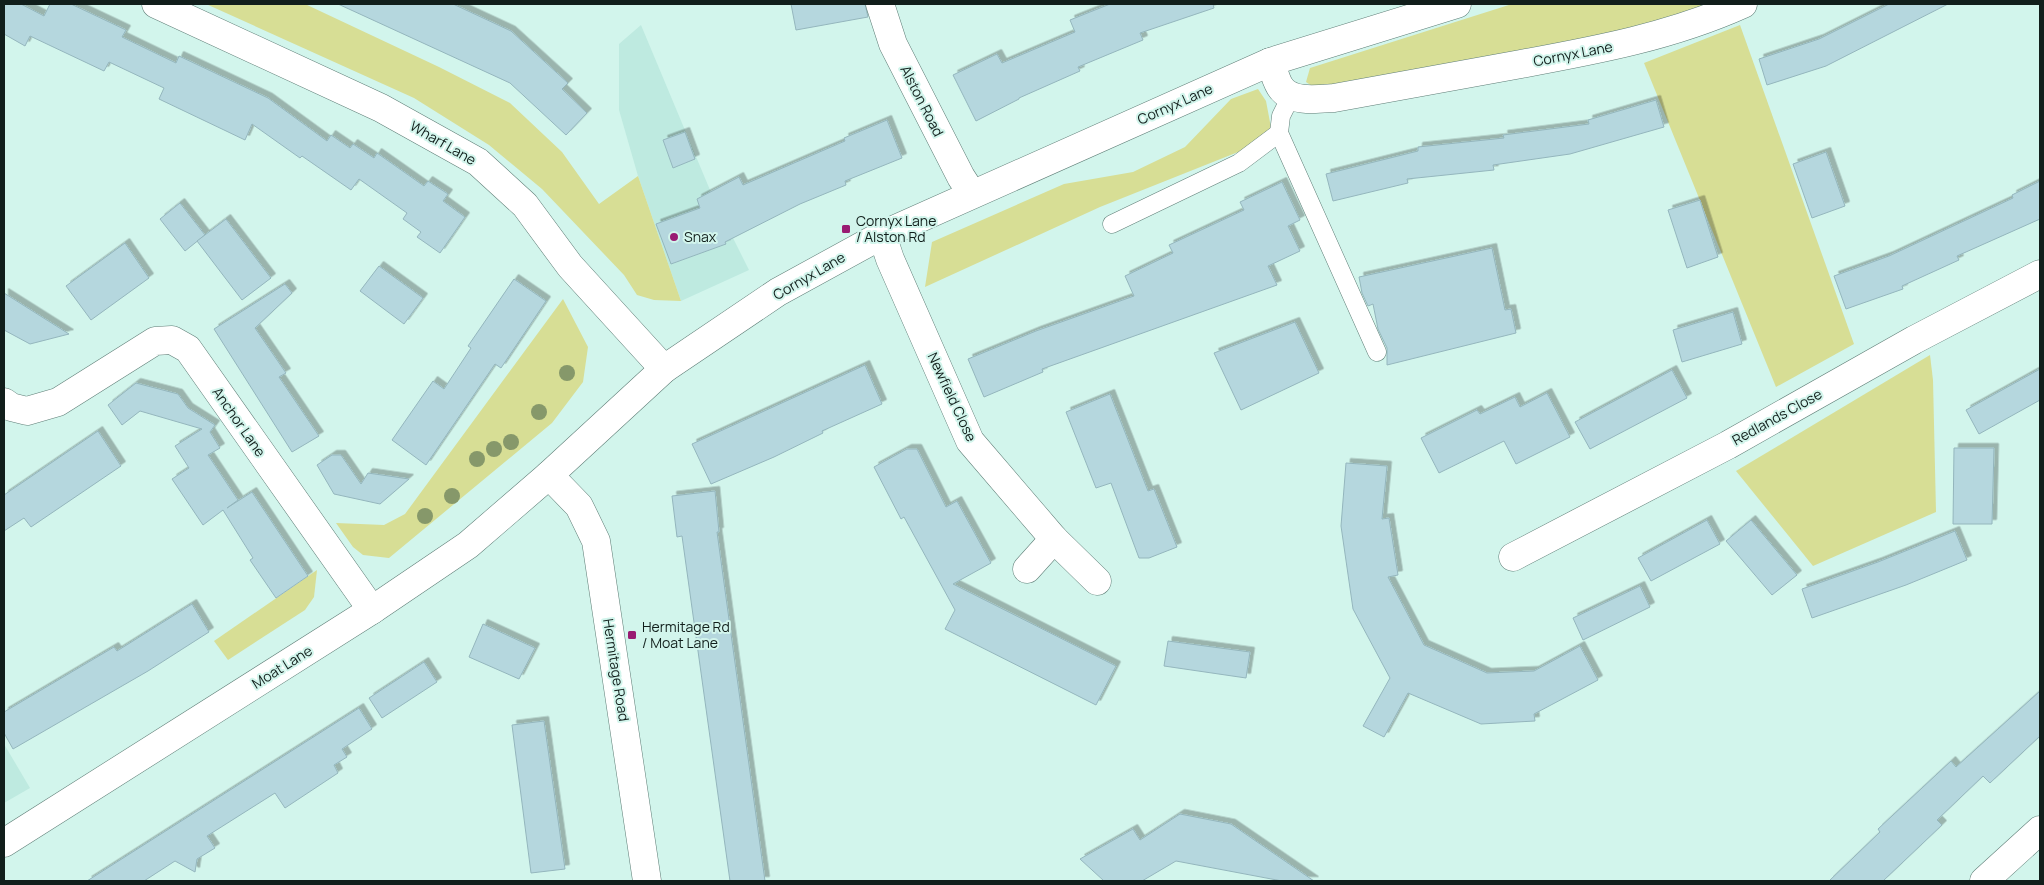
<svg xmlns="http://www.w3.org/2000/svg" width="2044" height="885" font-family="Manrope,sans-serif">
	<defs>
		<filter id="shadow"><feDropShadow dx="4.5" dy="-4.5" stdDeviation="0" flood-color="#0004"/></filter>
	</defs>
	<rect width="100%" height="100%" fill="#d2f5ec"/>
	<g fill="#beeae0">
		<path d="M 641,25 L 715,202 L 749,270 L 681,301 L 638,176 L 619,110 L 619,44 Z"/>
		<path d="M 4,744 L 30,788 L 4,803 Z"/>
	</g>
	<g fill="#d7de95">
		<path d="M 206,4 L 305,4 L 439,67 L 510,103 L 562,152 L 599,204 L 638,176 L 681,301 L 654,300 L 637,295 L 624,275 L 542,189 L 489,145 L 414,98 Z"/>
		<path d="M 1512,4 L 1717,4 L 1622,34 L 1335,90 L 1312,86 L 1306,82 L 1310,68 Z"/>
		<path d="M 1740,25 L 1854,344 L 1776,387 L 1644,63 Z"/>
		<path d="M 1258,89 L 1266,101 L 1273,138 L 1100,207 L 925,287 L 932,242 L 1064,184 L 1133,172 L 1185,147 L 1231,99 Z"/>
		<path d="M 563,299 L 588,347 L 583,382 L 552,423 L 389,558 L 363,555 L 353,547 L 336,523 L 384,525 L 405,514 Z"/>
		<path d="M 1930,355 L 1933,380 L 1936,512 L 1813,566 L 1736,471 Z"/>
		<path d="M 317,570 L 314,597 L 305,610 L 228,660 L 214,641 Z"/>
	</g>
	<g fill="#b5d7de" stroke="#94b6bd" filter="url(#shadow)">
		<path d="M 4,4 L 21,4 L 44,16 L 50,4 L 71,4 L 126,30 L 122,37 L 176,63 L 179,56 L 268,98 L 327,141 L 331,135 L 350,148 L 353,144 L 374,158 L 377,153 L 424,186 L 428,181 L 448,194 L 443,201 L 465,217 L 440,253 L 417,237 L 421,232 L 403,219 L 407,213 L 359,179 L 351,190 L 302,156 L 300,158 L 252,124 L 245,140 L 159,99 L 164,88 L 109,62 L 104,71 L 30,36 L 25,46 L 4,34 Z"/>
		<path d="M 338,4 L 453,4 L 511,31 L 568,83 L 562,89 L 587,113 L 566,135 L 510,83 Z"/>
		<path d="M 791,4 L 865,4 L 868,17 L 796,30 Z"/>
		<path d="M 1110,4 L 1213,4 L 1214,8 L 1140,33 L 1143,40 L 1078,67 L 1080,71 L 1019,98 L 1019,99 L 976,121 L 953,75 L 997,54 L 1002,63 L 1075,32 L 1070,20 Z"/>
		<path d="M 1889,4 L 1948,4 L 1826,66 L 1767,85 L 1759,59 L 1819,39 Z"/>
		<path d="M 1656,100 L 1664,127 L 1570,154 L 1493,165 L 1494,170 L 1407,179 L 1408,183 L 1333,201 L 1326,174 L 1418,151 L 1418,147 L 1504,138 L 1503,135 L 1589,124 L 1588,120 Z"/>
		<path d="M 887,120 L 902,158 L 845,181 L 846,185 L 800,204 L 725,242 L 726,244 L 671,264 L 656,224 L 700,208 L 697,199 L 739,177 L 743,185 L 845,141 L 844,138 Z"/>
		<path d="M 685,132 L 695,159 L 673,168 L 663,140 Z"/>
		<path d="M 1826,152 L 1845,206 L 1812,218 L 1793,164 Z"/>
		<path d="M 2040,181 L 2040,219 L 1957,256 L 1959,260 L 1902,286 L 1903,289 L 1846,309 L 1834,276 L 1889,256 L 2013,198 L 2012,195 Z"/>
		<path d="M 1282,182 L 1300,220 L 1288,226 L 1300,251 L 1268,266 L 1277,285 L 1042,369 L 1043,372 L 984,397 L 968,359 L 1036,331 L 1134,296 L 1125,276 L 1173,253 L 1169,245 L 1244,210 L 1240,202 Z"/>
		<path d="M 1700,200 L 1718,257 L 1687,268 L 1668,210 Z"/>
		<path d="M 180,203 L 205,235 L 185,251 L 160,219 Z"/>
		<path d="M 226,219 L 271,278 L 242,300 L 197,241 Z"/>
		<path d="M 125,243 L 149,278 L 91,320 L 66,286 Z"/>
		<path d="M 1492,248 L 1505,310 L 1511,309 L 1516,333 L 1387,365 L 1387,348 L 1378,329 L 1373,304 L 1368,306 L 1362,293 L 1359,277 Z"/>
		<path d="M 379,266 L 423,298 L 404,324 L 360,291 Z"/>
		<path d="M 514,279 L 546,301 L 501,368 L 495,364 L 426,465 L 392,440 L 433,381 L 444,389 L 471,348 L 468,346 Z"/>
		<path d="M 285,284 L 292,293 L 255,328 L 286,373 L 279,377 L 319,436 L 292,452 L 214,329 Z"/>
		<path d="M 4,293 L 69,334 L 30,344 L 4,330 Z"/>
		<path d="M 1733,312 L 1742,344 L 1682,362 L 1673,330 Z"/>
		<path d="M 1295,322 L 1319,373 L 1241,410 L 1214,353 Z"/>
		<path d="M 865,365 L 882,404 L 822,431 L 823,433 L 774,457 L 711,484 L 692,444 Z"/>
		<path d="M 2040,369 L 2040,400 L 1979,434 L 1966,410 Z"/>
		<path d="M 1672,370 L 1687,398 L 1590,449 L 1575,422 Z"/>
		<path d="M 136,383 L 178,394 L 188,408 L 215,425 L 210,432 L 220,448 L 208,455 L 238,500 L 227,508 L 252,492 L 308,576 L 276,598 L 250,560 L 253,558 L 223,510 L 203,525 L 172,479 L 189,468 L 175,446 L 202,429 L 140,411 L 122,425 L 108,405 Z"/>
		<path d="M 1547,393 L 1570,437 L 1516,464 L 1504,441 L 1439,473 L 1421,438 L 1477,410 L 1480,414 L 1515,397 L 1520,407 Z"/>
		<path d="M 1110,394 L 1148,491 L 1154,489 L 1177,547 L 1149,558 L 1139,558 L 1111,483 L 1096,488 L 1066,412 Z"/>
		<path d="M 98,431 L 121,466 L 31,527 L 24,518 L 4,531 L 4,495 Z"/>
		<path d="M 1954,448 L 1994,448 L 1992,524 L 1953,524 Z"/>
		<path d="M 907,449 L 917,449 L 946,507 L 957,501 L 991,563 L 953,584 L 1116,666 L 1096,705 L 945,629 L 955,610 L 904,517 L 901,519 L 874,467 Z"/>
		<path d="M 332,455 L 341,455 L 361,484 L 368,473 L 409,479 L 380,504 L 334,494 L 317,465 Z"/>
		<path d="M 1346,463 L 1387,466 L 1382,519 L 1389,518 L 1398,575 L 1388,577 L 1424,645 L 1487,673 L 1534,671 L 1580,646 L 1598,680 L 1534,714 L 1535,721 L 1481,724 L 1408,693 L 1384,737 L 1363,726 L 1390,678 L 1353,609 L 1341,526 Z"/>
		<path d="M 715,491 L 719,532 L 717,532 L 765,881 L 730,881 L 682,536 L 677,537 L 672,496 Z"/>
		<path d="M 1707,520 L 1720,544 L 1651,581 L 1638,558 Z"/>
		<path d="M 1751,520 L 1797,575 L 1772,595 L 1726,541 Z"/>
		<path d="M 1955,531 L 1967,560 L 1906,585 L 1812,618 L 1802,589 L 1878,562 Z"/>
		<path d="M 1640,586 L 1650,607 L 1583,640 L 1573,618 Z"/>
		<path d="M 192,604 L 209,632 L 148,671 L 13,749 L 4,733 L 4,712 L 114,647 L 117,651 Z"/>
		<path d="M 483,624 L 535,648 L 519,679 L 469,657 Z"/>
		<path d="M 1168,641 L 1250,652 L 1246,678 L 1164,666 Z"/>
		<path d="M 424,662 L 437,682 L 382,718 L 369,698 Z"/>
		<path d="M 2040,691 L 2040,736 L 1990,783 L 1983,776 L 1937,820 L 1942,825 L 1883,881 L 1829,881 L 1880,832 L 1878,829 L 1951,761 L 1956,767 Z"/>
		<path d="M 359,708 L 372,729 L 342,749 L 347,757 L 334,765 L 338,773 L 285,808 L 275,793 L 207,836 L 215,848 L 197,859 L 195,872 L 175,861 L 144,881 L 87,881 Z"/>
		<path d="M 544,721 L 565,869 L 531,873 L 512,725 Z"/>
		<path d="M 1180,814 L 1231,824 L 1314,881 L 1282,881 L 1176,861 L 1142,881 L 1104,881 L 1080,859 L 1133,829 L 1140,840 Z"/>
	</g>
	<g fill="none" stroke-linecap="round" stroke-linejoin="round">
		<g stroke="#5f7e77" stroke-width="19">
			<g id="service">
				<path d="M 1291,96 L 1281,116 L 1279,133 L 1377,352"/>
				<path d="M 1112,224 L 1239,163 L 1279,133"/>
			</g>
		</g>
		<g stroke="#5f7e77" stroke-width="29">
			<g id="minor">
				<path d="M 156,4 L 381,108 L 478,162 L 525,205 L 570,266 L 664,369"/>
				<path d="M 880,4 L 893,44 L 961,177 L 972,194"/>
				<path d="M 1270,62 C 1274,70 1276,82 1281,88 C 1292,103 1318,99 1334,98 C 1397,87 1459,75 1521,64 C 1597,50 1672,36 1743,4"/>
				<path d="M 882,235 L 890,259 L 970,441 L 1054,539 L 1097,581"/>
				<path d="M 4,402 L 11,407 L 27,411 L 58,402 L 155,341 L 172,340 L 188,349 L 372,610"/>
				<path d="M 549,475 L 579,506 L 596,541 L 647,881"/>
				<path d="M 1513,557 L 1728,445 L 1914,340 L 2040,274"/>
				<path d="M 1027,569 L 1054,539"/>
				<path d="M 1984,881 L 2040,830"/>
			</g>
		</g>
		<g stroke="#5f7e77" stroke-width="29">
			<path id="tertiary" d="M 4,843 L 372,610 L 468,545 L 549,475 L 664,369 L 778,292 L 882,235 L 1270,62 L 1457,4"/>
		</g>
		<use href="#service" stroke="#fff" stroke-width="18"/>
		<use href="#minor" stroke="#fff" stroke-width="28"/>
		<use href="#tertiary" stroke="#fff" stroke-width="28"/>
	</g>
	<g fill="#86986a">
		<circle cx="567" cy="373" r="8"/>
		<circle cx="539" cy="412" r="8"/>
		<circle cx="511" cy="442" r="8"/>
		<circle cx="494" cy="449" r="8"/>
		<circle cx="477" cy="459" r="8"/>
		<circle cx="452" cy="496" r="8"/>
		<circle cx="425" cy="516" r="8"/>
	</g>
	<g fill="#991b72" stroke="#d2f5ec" stroke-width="2">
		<rect x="841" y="224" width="10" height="10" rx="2.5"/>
		<circle cx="674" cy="237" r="5"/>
		<rect x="627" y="630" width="10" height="10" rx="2.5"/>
	</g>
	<g text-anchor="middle" stroke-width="4" stroke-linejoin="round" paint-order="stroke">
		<g font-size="14" fill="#111e1b" stroke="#d2f5ec">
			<text transform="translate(1573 54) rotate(-11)" y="5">Cornyx Lane</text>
			<text transform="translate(922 101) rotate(63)" y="5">Alston Road</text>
			<text transform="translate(1175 104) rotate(-24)" y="5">Cornyx Lane</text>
			<text transform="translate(443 143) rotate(30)" y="5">Wharf Lane</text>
			<text transform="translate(809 276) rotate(-30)" y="5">Cornyx Lane</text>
			<text transform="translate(952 397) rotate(65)" y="5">Newfield Close</text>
			<text transform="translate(1777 417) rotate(-29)" y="5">Redlands Close</text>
			<text transform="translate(239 422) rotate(55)" y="5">Anchor Lane</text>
			<text transform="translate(282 667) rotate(-32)" y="5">Moat Lane</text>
			<text transform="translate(616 670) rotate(81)" y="5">Hermitage Road</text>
		</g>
		<g font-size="14" fill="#111e1b" stroke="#d2f5ec" text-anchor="start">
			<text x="856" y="226">Cornyx Lane<tspan x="856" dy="16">/ Alston Rd</tspan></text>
			<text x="684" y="242">Snax</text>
			<text x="642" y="632">Hermitage Rd<tspan x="642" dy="16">/ Moat Lane</tspan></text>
		</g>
	</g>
	<rect width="2044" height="885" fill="none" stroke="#111e1b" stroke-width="10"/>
</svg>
